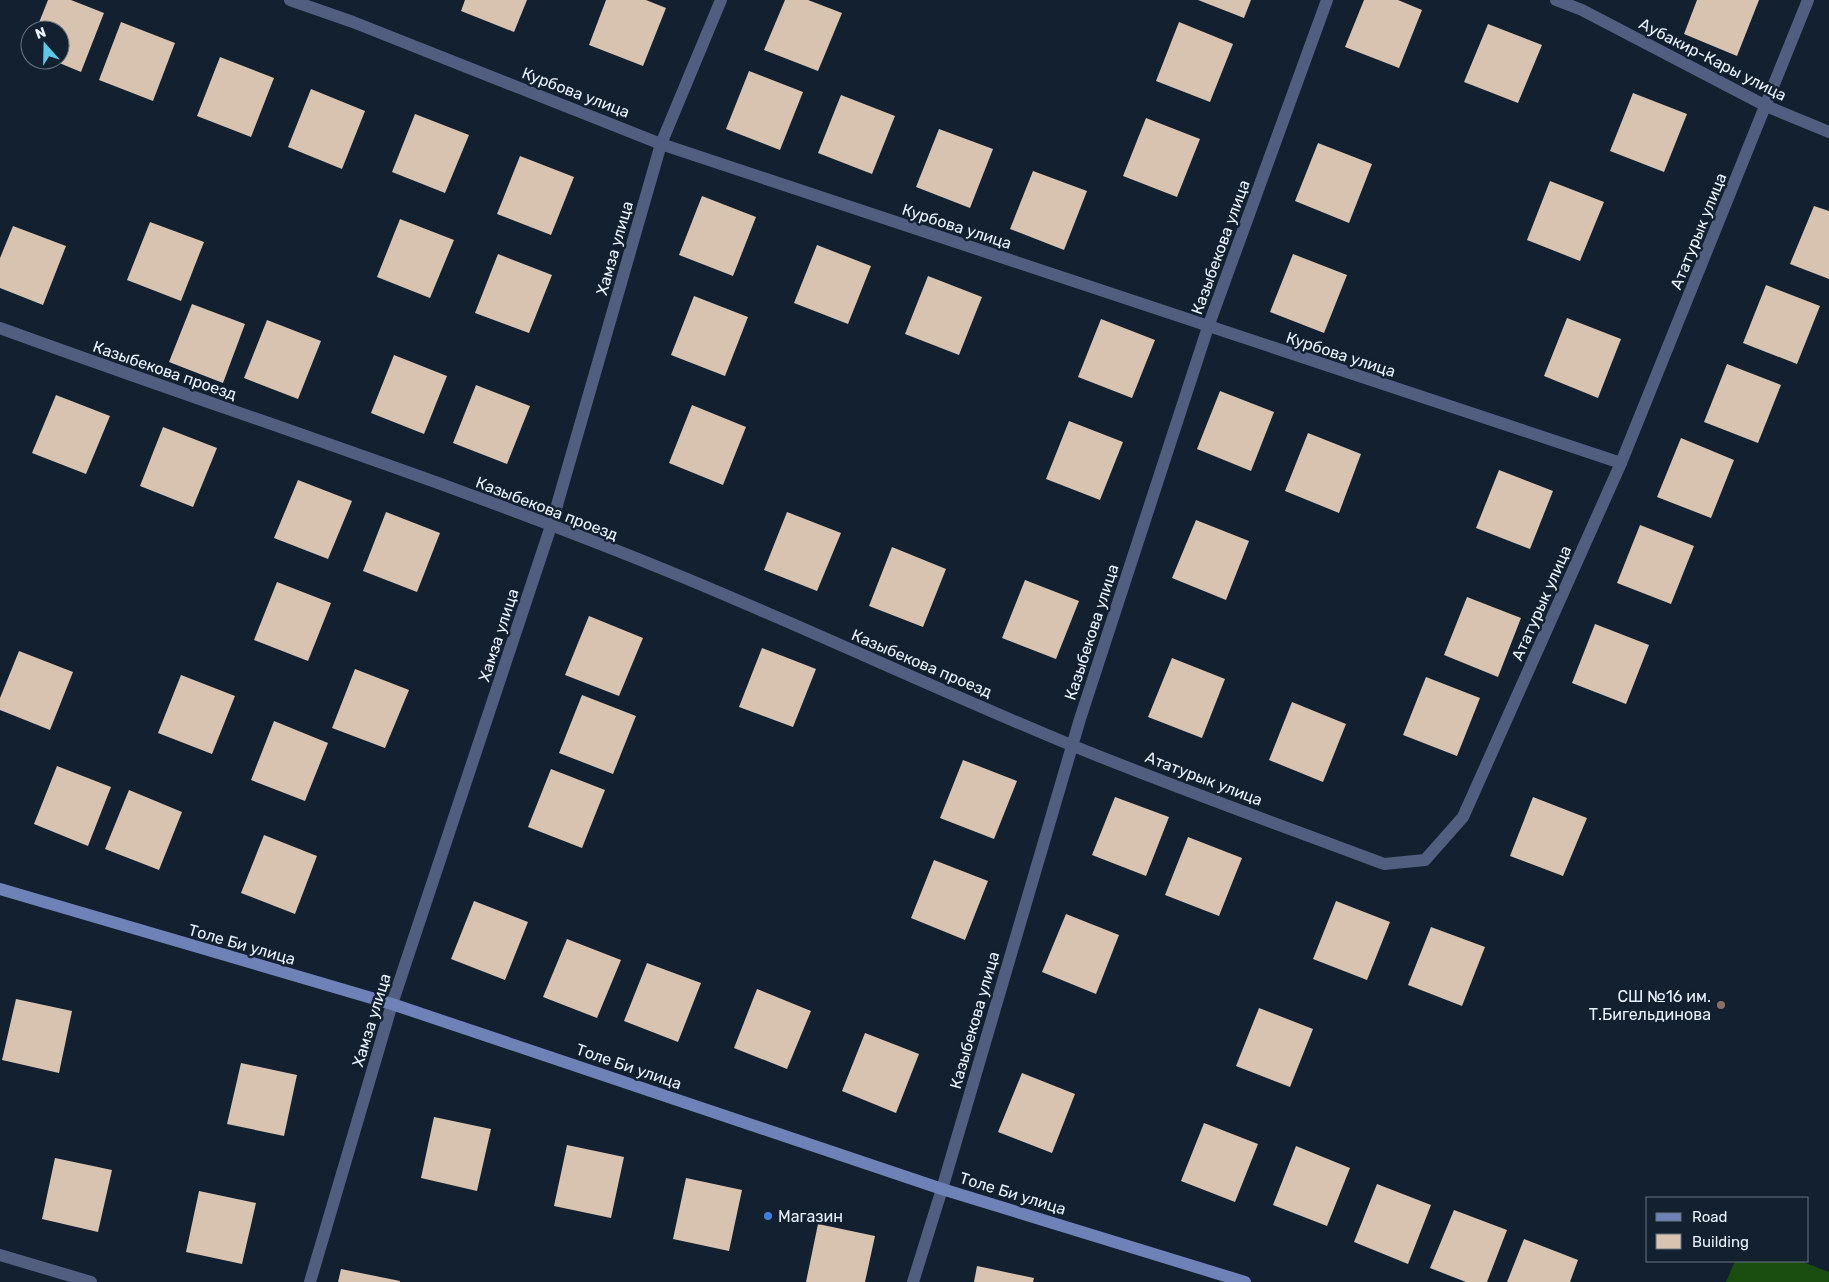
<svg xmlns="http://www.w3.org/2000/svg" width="1829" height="1282" font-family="Rubik,sans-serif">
	<rect width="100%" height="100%" fill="#13202f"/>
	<path fill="#1a4e11" d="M 1735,1261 L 1800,1261 L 1829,1272 L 1829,1282 L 1726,1282 Z"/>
	<g fill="#d8c3b1">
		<path d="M 48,0 L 71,0 L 104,13 L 81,72 L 52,60 L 60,60 L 60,30 L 36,30 Z"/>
		<path d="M 465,0 L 527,0 L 514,32 L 461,11 Z"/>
		<path d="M 606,0 L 646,0 L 666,8 L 643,66 L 589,45 Z"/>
		<path d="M 785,0 L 808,0 L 842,13 L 818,71 L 764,50 Z"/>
		<path d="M 1198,0 L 1251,0 L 1244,18 Z"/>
		<path d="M 1364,0 L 1398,0 L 1422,10 L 1399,68 L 1345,47 Z"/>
		<path d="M 1697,0 L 1759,0 L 1737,56 L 1684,34 Z"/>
		<path d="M 121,22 L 175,43 L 153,101 L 99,80 Z"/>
		<path d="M 1179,22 L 1233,44 L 1210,102 L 1156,81 Z"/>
		<path d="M 1488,24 L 1542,45 L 1518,103 L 1464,82 Z"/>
		<path d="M 220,57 L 274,78 L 251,137 L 197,116 Z"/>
		<path d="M 749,71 L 803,92 L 780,150 L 726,129 Z"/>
		<path d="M 311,89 L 365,111 L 342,169 L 288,147 Z"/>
		<path d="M 1633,93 L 1687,114 L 1664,172 L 1610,151 Z"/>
		<path d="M 841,95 L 895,116 L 872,174 L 818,153 Z"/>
		<path d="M 415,114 L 469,135 L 445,193 L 392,172 Z"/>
		<path d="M 1146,118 L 1200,139 L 1177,197 L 1123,176 Z"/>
		<path d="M 939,129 L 993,149 L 970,208 L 916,187 Z"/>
		<path d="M 1318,143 L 1372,164 L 1349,223 L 1295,201 Z"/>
		<path d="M 520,156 L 574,177 L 551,235 L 497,214 Z"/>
		<path d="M 1033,171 L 1087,191 L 1064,250 L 1010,229 Z"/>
		<path d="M 1550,181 L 1604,202 L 1580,261 L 1527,240 Z"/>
		<path d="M 702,196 L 756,217 L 733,276 L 679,255 Z"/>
		<path d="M 1814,206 L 1829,211 L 1829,279 L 1790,264 Z"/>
		<path d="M 400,219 L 454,240 L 430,298 L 377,277 Z"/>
		<path d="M 150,222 L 204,242 L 181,301 L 127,280 Z"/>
		<path d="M 13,226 L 66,246 L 43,305 L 0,288 L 0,258 Z"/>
		<path d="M 817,245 L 871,266 L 848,324 L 794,303 Z"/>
		<path d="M 498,254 L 552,275 L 529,333 L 475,313 Z"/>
		<path d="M 1293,254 L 1347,275 L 1324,333 L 1270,312 Z"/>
		<path d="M 928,276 L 982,297 L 959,355 L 905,334 Z"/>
		<path d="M 1766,285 L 1820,306 L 1797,364 L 1743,343 Z"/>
		<path d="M 694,296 L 748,317 L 725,376 L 671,355 Z"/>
		<path d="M 192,304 L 245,324 L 223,383 L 169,362 Z"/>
		<path d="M 1567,318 L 1621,339 L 1598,398 L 1544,376 Z"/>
		<path d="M 1101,319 L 1155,340 L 1132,398 L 1078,377 Z"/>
		<path d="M 267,320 L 321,341 L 298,399 L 244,378 Z"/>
		<path d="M 394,355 L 447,376 L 424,434 L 371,413 Z"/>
		<path d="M 1727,364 L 1781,385 L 1758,443 L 1704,422 Z"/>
		<path d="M 476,385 L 530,406 L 507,464 L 453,443 Z"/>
		<path d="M 1220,391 L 1274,412 L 1251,471 L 1197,449 Z"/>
		<path d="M 56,395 L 110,416 L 86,474 L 32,453 Z"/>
		<path d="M 692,405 L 746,427 L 723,485 L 669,463 Z"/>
		<path d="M 1069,421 L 1123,442 L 1100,500 L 1046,479 Z"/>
		<path d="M 163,427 L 217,448 L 193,507 L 140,486 Z"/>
		<path d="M 1308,433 L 1361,454 L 1339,513 L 1285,491 Z"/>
		<path d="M 1681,438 L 1734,460 L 1711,518 L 1657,497 Z"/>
		<path d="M 1499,470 L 1553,491 L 1530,549 L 1476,528 Z"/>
		<path d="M 298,480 L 352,501 L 328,559 L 274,538 Z"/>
		<path d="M 386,512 L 440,533 L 417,592 L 363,571 Z"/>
		<path d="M 787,512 L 841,533 L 817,591 L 764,570 Z"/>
		<path d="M 1196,520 L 1249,541 L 1226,600 L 1172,578 Z"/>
		<path d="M 1640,525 L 1694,546 L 1671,604 L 1617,583 Z"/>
		<path d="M 892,547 L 946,569 L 923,627 L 869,606 Z"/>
		<path d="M 1025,580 L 1079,601 L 1056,659 L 1002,638 Z"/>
		<path d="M 277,582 L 331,603 L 308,661 L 254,640 Z"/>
		<path d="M 1467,597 L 1521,618 L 1498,677 L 1444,655 Z"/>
		<path d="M 589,616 L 643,638 L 619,696 L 565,675 Z"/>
		<path d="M 1595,624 L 1649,645 L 1626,704 L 1572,683 Z"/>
		<path d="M 762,648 L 816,669 L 793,727 L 739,707 Z"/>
		<path d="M 19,651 L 73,672 L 50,730 L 0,710 L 0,698 Z"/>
		<path d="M 1172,658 L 1225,679 L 1202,738 L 1148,717 Z"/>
		<path d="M 355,669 L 409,690 L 385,748 L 332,728 Z"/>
		<path d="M 181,675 L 235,696 L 212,754 L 158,733 Z"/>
		<path d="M 1426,677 L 1480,698 L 1457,756 L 1403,735 Z"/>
		<path d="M 582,695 L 636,716 L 613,774 L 559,753 Z"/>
		<path d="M 1292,702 L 1346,724 L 1323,782 L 1269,760 Z"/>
		<path d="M 274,721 L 328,743 L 305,801 L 251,780 Z"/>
		<path d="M 963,760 L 1017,781 L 994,839 L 940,818 Z"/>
		<path d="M 57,766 L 111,787 L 88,846 L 34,824 Z"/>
		<path d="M 551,769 L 605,790 L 582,848 L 528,827 Z"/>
		<path d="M 129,790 L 182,812 L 159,870 L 105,849 Z"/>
		<path d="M 1115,797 L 1169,817 L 1146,876 L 1092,855 Z"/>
		<path d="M 1533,797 L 1587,818 L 1563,876 L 1510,856 Z"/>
		<path d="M 264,835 L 317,856 L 295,914 L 241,893 Z"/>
		<path d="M 1188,837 L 1242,858 L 1219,916 L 1165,895 Z"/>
		<path d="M 934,860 L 988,881 L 965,940 L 911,918 Z"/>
		<path d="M 474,901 L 528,922 L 505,980 L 451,959 Z"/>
		<path d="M 1336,901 L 1390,922 L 1367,980 L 1313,959 Z"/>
		<path d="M 1066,914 L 1119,935 L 1096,994 L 1042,972 Z"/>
		<path d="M 1431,927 L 1485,947 L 1462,1006 L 1408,985 Z"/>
		<path d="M 567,939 L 621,960 L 597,1018 L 543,997 Z"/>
		<path d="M 647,963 L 701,983 L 678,1042 L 624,1021 Z"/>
		<path d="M 757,989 L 811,1011 L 787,1069 L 734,1048 Z"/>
		<path d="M 16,999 L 72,1011 L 59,1073 L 2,1060 Z"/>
		<path d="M 1259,1008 L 1313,1029 L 1290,1087 L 1236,1066 Z"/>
		<path d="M 865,1033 L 919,1054 L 896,1113 L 842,1091 Z"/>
		<path d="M 241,1063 L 297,1075 L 284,1136 L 227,1124 Z"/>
		<path d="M 1022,1073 L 1075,1094 L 1052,1153 L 998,1132 Z"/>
		<path d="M 434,1117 L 491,1129 L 477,1191 L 421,1178 Z"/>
		<path d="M 1204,1123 L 1258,1144 L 1235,1202 L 1181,1181 Z"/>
		<path d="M 567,1145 L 624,1157 L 611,1218 L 554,1206 Z"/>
		<path d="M 1296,1146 L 1350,1168 L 1327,1226 L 1273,1205 Z"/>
		<path d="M 55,1158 L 112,1170 L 98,1232 L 42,1219 Z"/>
		<path d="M 686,1178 L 742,1190 L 729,1251 L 673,1239 Z"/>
		<path d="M 1377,1184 L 1431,1205 L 1408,1264 L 1354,1242 Z"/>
		<path d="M 199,1191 L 256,1203 L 242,1264 L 186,1252 Z"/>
		<path d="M 1454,1210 L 1507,1230 L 1487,1282 L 1466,1282 L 1430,1268 Z"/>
		<path d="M 818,1224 L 875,1236 L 865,1282 L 806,1282 Z"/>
		<path d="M 1524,1239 L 1578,1260 L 1570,1282 L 1507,1282 Z"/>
		<path d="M 977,1266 L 1034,1278 L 1033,1282 L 974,1282 Z"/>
		<path d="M 341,1269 L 400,1281 L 400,1282 L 338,1282 Z"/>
	</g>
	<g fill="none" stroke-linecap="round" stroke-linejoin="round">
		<g stroke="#525e80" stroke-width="12">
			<path d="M 290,0 L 353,22 L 661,144 L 1621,463"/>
			<path d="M 1556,0 L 1582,10 L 1766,106 L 1829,132"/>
			<path d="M 0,328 C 227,411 457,484 680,576 C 811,630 940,691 1071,745 C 1174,787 1280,825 1384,864 L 1425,860 L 1463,817 L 1621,463 L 1808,0"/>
			<path d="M 0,1255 L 91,1282"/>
			<path d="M 310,1282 L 392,1004 L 551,526 L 661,144 L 721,0"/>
			<path d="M 913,1282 L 942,1189 L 1080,719 L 1208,327 L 1327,0"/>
		</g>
		<path stroke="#6e82b8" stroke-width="12" d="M 0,889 L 392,1004 L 942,1189 L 1245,1282"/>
	</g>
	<circle fill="#8d6e63" stroke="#13202f" stroke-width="2" cx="1721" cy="1005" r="5"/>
	<circle fill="#3f7fe0" stroke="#13202f" stroke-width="2" cx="768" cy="1216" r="5"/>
	<g text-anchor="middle" stroke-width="5" stroke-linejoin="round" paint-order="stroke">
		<g font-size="16" fill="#e9f2fd" stroke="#13202f">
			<text transform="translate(1713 59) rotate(27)" y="6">Аубакир-Кары улица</text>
			<text transform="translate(576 92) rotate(21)" y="6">Курбова улица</text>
			<text transform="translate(957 226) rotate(18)" y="6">Курбова улица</text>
			<text transform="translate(1698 231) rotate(-68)" y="6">Ататурык улица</text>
			<text transform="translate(1220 247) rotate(-70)" y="6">Казыбекова улица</text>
			<text transform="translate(614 248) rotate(-74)" y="6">Хамза улица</text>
			<text transform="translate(1341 354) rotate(18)" y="6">Курбова улица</text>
			<text transform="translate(165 370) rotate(19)" y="6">Казыбекова проезд</text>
			<text transform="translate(547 508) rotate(21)" y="6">Казыбекова проезд</text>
			<text transform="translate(1541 603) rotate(-66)" y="6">Ататурык улица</text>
			<text transform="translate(1091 632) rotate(-72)" y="6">Казыбекова улица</text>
			<text transform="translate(498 635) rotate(-72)" y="6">Хамза улица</text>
			<text transform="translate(922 663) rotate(23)" y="6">Казыбекова проезд</text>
			<text transform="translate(1204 778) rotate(21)" y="6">Ататурык улица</text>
			<text transform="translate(242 944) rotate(16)" y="6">Толе Би улица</text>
			<text transform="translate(371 1020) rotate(-73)" y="6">Хамза улица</text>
			<text transform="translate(974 1020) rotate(-74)" y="6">Казыбекова улица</text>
			<text transform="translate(629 1066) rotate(19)" y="6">Толе Би улица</text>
			<text transform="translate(1013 1193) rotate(17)" y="6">Толе Би улица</text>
		</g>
		<g font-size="16" fill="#e9f2fd" stroke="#13202f" text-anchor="end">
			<text x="1711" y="1002">СШ №16 им.<tspan x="1711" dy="18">Т.Бигельдинова</tspan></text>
			<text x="778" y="1222" text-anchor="start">Магазин</text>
		</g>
	</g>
	<rect x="1646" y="1197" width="162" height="65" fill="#13202f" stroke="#697481"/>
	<rect x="1656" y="1213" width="25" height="8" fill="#6e82b8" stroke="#697481"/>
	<text x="1692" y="1222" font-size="15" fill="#e9f2fd">Road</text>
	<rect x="1656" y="1234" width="25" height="15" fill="#d8c3b1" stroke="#697481"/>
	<text x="1692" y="1247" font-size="15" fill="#e9f2fd">Building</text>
	<g transform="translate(45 45) rotate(340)"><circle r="24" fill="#13202f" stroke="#697481"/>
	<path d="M0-4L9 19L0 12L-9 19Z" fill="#5ac8e6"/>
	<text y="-8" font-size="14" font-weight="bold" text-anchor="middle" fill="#e9f2fd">N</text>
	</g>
</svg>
